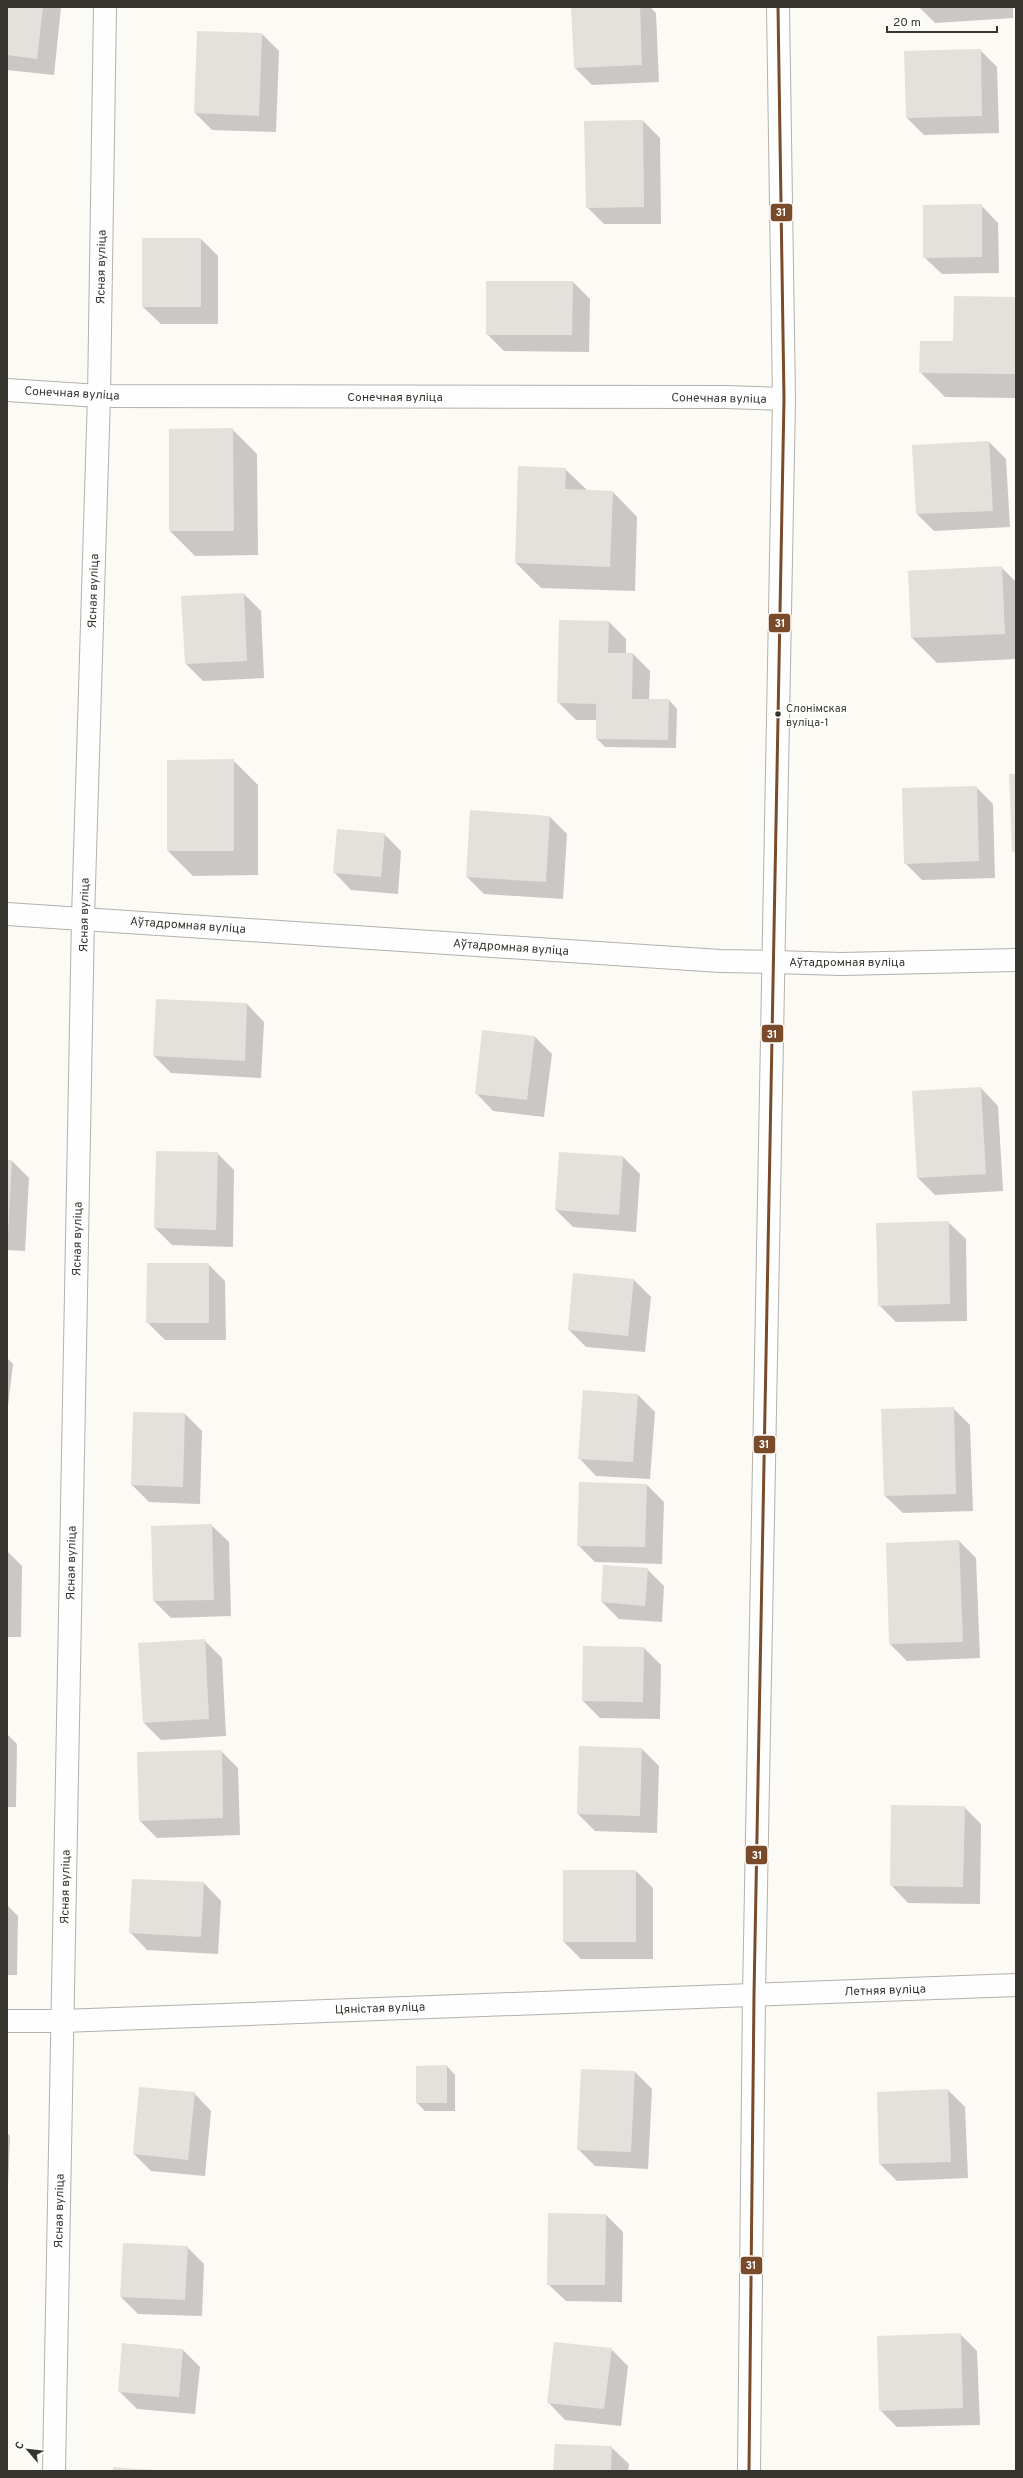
<svg xmlns="http://www.w3.org/2000/svg" width="1023" height="2478" font-family="Overpass,sans-serif">
	<rect width="100%" height="100%" fill="#fcfaf5"/>
	<g fill="#0003">
		<path d="M 7,7 L 61,7 L 54,75 L 7,70 Z"/>
		<path d="M 572,7 L 650,7 L 656,13 L 659,82 L 592,85 L 575,68 Z"/>
		<path d="M 919,7 L 1013,7 L 1013,18 L 935,23 Z"/>
		<path d="M 198,32 L 262,34 L 279,51 L 276,132 L 212,130 L 195,113 Z"/>
		<path d="M 980,50 L 997,67 L 999,133 L 924,135 L 907,118 L 905,52 Z"/>
		<path d="M 643,121 L 660,138 L 661,224 L 604,224 L 587,207 Z"/>
		<path d="M 981,205 L 998,223 L 999,273 L 942,274 L 924,257 Z"/>
		<path d="M 201,239 L 218,256 L 218,324 L 161,324 L 143,307 Z"/>
		<path d="M 573,282 L 590,299 L 589,352 L 504,351 L 487,334 Z"/>
		<path d="M 1016,298 L 1016,398 L 945,397 L 920,372 L 954,342 Z"/>
		<path d="M 232,429 L 257,454 L 258,555 L 195,556 L 170,531 Z"/>
		<path d="M 989,442 L 1006,459 L 1010,527 L 934,531 L 917,514 L 913,446 Z"/>
		<path d="M 565,469 L 588,491 L 613,492 L 637,517 L 635,591 L 541,588 L 516,563 Z"/>
		<path d="M 1001,567 L 1016,582 L 1016,659 L 937,663 L 912,638 L 909,571 Z"/>
		<path d="M 244,594 L 261,611 L 264,678 L 203,681 L 186,664 L 182,597 Z"/>
		<path d="M 560,621 L 609,622 L 626,639 L 626,654 L 633,654 L 650,671 L 649,700 L 669,700 L 677,709 L 676,748 L 605,747 L 597,739 L 597,720 L 576,720 L 558,702 Z"/>
		<path d="M 233,760 L 258,785 L 258,875 L 193,876 L 168,851 Z"/>
		<path d="M 976,787 L 993,804 L 995,878 L 922,880 L 905,863 Z"/>
		<path d="M 550,817 L 567,834 L 563,899 L 484,894 L 467,877 Z"/>
		<path d="M 384,834 L 401,851 L 398,894 L 351,890 L 334,872 Z"/>
		<path d="M 247,1004 L 264,1022 L 261,1078 L 171,1073 L 154,1056 Z"/>
		<path d="M 535,1037 L 552,1054 L 544,1117 L 493,1111 L 476,1093 Z"/>
		<path d="M 981,1088 L 998,1106 L 1003,1191 L 935,1195 L 918,1178 Z"/>
		<path d="M 217,1153 L 234,1170 L 233,1247 L 172,1245 L 155,1228 Z"/>
		<path d="M 623,1157 L 640,1174 L 636,1232 L 573,1227 L 556,1210 Z"/>
		<path d="M 7,1161 L 12,1161 L 29,1178 L 25,1251 L 7,1250 Z"/>
		<path d="M 948,1222 L 966,1239 L 967,1321 L 896,1322 L 879,1305 Z"/>
		<path d="M 208,1264 L 225,1281 L 226,1340 L 165,1340 L 147,1322 Z"/>
		<path d="M 634,1280 L 651,1297 L 645,1352 L 586,1347 L 569,1330 Z"/>
		<path d="M 7,1358 L 13,1364 L 7,1415 Z"/>
		<path d="M 584,1391 L 638,1395 L 655,1412 L 650,1479 L 596,1476 L 579,1458 Z"/>
		<path d="M 953,1408 L 970,1425 L 973,1511 L 903,1513 L 885,1496 L 882,1410 Z"/>
		<path d="M 185,1414 L 202,1431 L 200,1504 L 149,1502 L 132,1485 Z"/>
		<path d="M 580,1483 L 647,1485 L 664,1502 L 662,1564 L 595,1562 L 578,1545 Z"/>
		<path d="M 211,1525 L 229,1542 L 231,1616 L 171,1618 L 154,1601 Z"/>
		<path d="M 959,1541 L 976,1558 L 980,1658 L 907,1661 L 890,1644 L 887,1544 Z"/>
		<path d="M 7,1551 L 22,1566 L 21,1637 L 7,1637 Z"/>
		<path d="M 647,1569 L 664,1586 L 662,1622 L 619,1619 L 602,1602 Z"/>
		<path d="M 204,1640 L 222,1658 L 226,1736 L 161,1740 L 144,1723 L 139,1644 Z"/>
		<path d="M 644,1648 L 661,1665 L 660,1719 L 600,1718 L 583,1701 Z"/>
		<path d="M 7,1734 L 17,1744 L 16,1807 L 7,1807 Z"/>
		<path d="M 642,1749 L 659,1766 L 657,1833 L 595,1831 L 578,1814 Z"/>
		<path d="M 221,1751 L 238,1768 L 240,1835 L 157,1838 L 140,1821 Z"/>
		<path d="M 964,1807 L 981,1824 L 980,1904 L 908,1903 L 891,1885 Z"/>
		<path d="M 564,1871 L 636,1871 L 653,1888 L 653,1959 L 581,1959 L 564,1942 Z"/>
		<path d="M 204,1883 L 221,1901 L 218,1954 L 147,1950 L 130,1932 Z"/>
		<path d="M 7,1905 L 18,1916 L 17,1975 L 7,1975 Z"/>
		<path d="M 447,2066 L 455,2075 L 455,2111 L 425,2111 L 417,2103 Z"/>
		<path d="M 635,2072 L 652,2089 L 648,2169 L 595,2166 L 578,2149 Z"/>
		<path d="M 948,2090 L 965,2107 L 968,2178 L 897,2181 L 880,2164 Z"/>
		<path d="M 194,2093 L 211,2111 L 205,2176 L 151,2171 L 134,2154 Z"/>
		<path d="M 7,2133 L 10,2136 L 7,2210 Z"/>
		<path d="M 549,2214 L 606,2215 L 623,2232 L 622,2302 L 566,2301 L 548,2284 Z"/>
		<path d="M 187,2247 L 204,2264 L 202,2316 L 138,2314 L 121,2297 Z"/>
		<path d="M 960,2334 L 977,2351 L 980,2425 L 897,2427 L 880,2410 Z"/>
		<path d="M 123,2345 L 183,2350 L 200,2367 L 195,2414 L 137,2409 L 119,2391 Z"/>
		<path d="M 611,2349 L 628,2366 L 621,2426 L 565,2420 L 548,2402 Z"/>
		<path d="M 611,2447 L 629,2464 L 628,2471 L 554,2471 Z"/>
	</g>
	<g fill="#e4e1dd">
		<path d="M 7,7 L 43,7 L 37,59 L 7,55 Z"/>
		<path d="M 571,7 L 640,7 L 642,65 L 574,68 Z"/>
		<path d="M 197,31 L 262,33 L 259,116 L 194,113 Z"/>
		<path d="M 981,49 L 982,116 L 906,118 L 904,51 Z"/>
		<path d="M 643,120 L 644,207 L 586,208 L 584,121 Z"/>
		<path d="M 982,204 L 982,257 L 923,258 L 923,205 Z"/>
		<rect x="142" y="238" width="59" height="69"/>
		<path d="M 486,281 L 573,281 L 572,335 L 486,335 Z"/>
		<path d="M 954,296 L 1016,297 L 1016,374 L 919,373 L 920,341 L 953,341 Z"/>
		<path d="M 233,428 L 234,531 L 169,531 L 169,429 Z"/>
		<path d="M 989,441 L 993,511 L 916,514 L 912,445 Z"/>
		<path d="M 518,466 L 566,468 L 565,489 L 613,491 L 610,567 L 515,563 Z"/>
		<path d="M 1002,566 L 1005,634 L 911,638 L 908,571 Z"/>
		<path d="M 244,593 L 247,661 L 185,664 L 181,596 Z"/>
		<path d="M 559,620 L 609,621 L 608,653 L 633,653 L 632,699 L 669,699 L 668,740 L 596,739 L 596,704 L 557,703 Z"/>
		<path d="M 234,759 L 234,851 L 167,851 L 167,760 Z"/>
		<path d="M 1009,774 L 1016,774 L 1016,851 L 1012,852 Z"/>
		<path d="M 977,786 L 979,861 L 904,864 L 902,788 Z"/>
		<path d="M 470,810 L 550,816 L 546,882 L 466,877 Z"/>
		<path d="M 337,829 L 385,833 L 381,877 L 333,873 Z"/>
		<path d="M 156,999 L 247,1003 L 245,1061 L 153,1056 Z"/>
		<path d="M 482,1030 L 535,1036 L 527,1100 L 475,1094 Z"/>
		<path d="M 981,1087 L 986,1174 L 917,1178 L 912,1091 Z"/>
		<path d="M 156,1151 L 218,1152 L 216,1230 L 154,1228 Z"/>
		<path d="M 559,1152 L 623,1156 L 619,1215 L 555,1210 Z"/>
		<path d="M 7,1160 L 12,1160 L 8,1234 L 7,1234 Z"/>
		<path d="M 949,1221 L 950,1304 L 878,1306 L 876,1223 Z"/>
		<path d="M 147,1263 L 209,1263 L 209,1323 L 146,1323 Z"/>
		<path d="M 573,1273 L 634,1279 L 628,1336 L 568,1330 Z"/>
		<path d="M 583,1390 L 638,1394 L 633,1462 L 578,1459 Z"/>
		<path d="M 954,1407 L 956,1494 L 884,1496 L 881,1409 Z"/>
		<path d="M 133,1412 L 185,1413 L 183,1487 L 131,1485 Z"/>
		<path d="M 579,1482 L 647,1484 L 645,1547 L 577,1546 Z"/>
		<path d="M 212,1524 L 214,1600 L 153,1601 L 151,1526 Z"/>
		<path d="M 959,1540 L 963,1642 L 889,1644 L 886,1543 Z"/>
		<path d="M 603,1565 L 648,1568 L 645,1606 L 601,1602 Z"/>
		<path d="M 205,1639 L 209,1719 L 143,1723 L 138,1643 Z"/>
		<path d="M 583,1646 L 644,1647 L 643,1702 L 582,1701 Z"/>
		<path d="M 579,1746 L 642,1748 L 640,1816 L 577,1814 Z"/>
		<path d="M 222,1750 L 223,1818 L 139,1821 L 137,1752 Z"/>
		<path d="M 891,1805 L 965,1806 L 963,1887 L 890,1886 Z"/>
		<rect x="563" y="1870" width="73" height="72"/>
		<path d="M 132,1879 L 204,1882 L 201,1937 L 129,1933 Z"/>
		<path d="M 447,2065 L 447,2103 L 416,2103 L 416,2066 Z"/>
		<path d="M 581,2069 L 635,2071 L 631,2152 L 577,2150 Z"/>
		<path d="M 139,2087 L 195,2092 L 188,2160 L 133,2154 Z"/>
		<path d="M 948,2089 L 951,2162 L 879,2164 L 877,2092 Z"/>
		<path d="M 548,2213 L 606,2214 L 605,2285 L 547,2285 Z"/>
		<path d="M 123,2243 L 188,2246 L 185,2300 L 120,2297 Z"/>
		<path d="M 961,2333 L 963,2408 L 879,2411 L 877,2336 Z"/>
		<path d="M 554,2342 L 612,2348 L 604,2409 L 547,2403 Z"/>
		<path d="M 122,2343 L 183,2349 L 179,2397 L 118,2392 Z"/>
		<path d="M 555,2444 L 612,2446 L 611,2471 L 553,2471 Z"/>
		<path d="M 113,2467 L 153,2470 L 153,2471 L 113,2471 Z"/>
	</g>
	<g fill="none" stroke-linecap="round" stroke-linejoin="round">
		<g stroke="#b3b1ac" stroke-width="24">
			<g id="minor">
				<path d="M 7,390 L 99,396 L 726,397 L 784,399"/>
				<path d="M 775,962 L 841,964 L 1016,960"/>
				<path d="M 7,2021 L 62,2021 L 1016,1985"/>
				<path d="M 54,2471 L 83,918 L 99,396 L 105,7"/>
			</g>
		</g>
		<g stroke="#b3b1ac" stroke-width="24">
			<g id="tertiary">
				<path d="M 7,914 L 720,961 L 775,962"/>
				<path d="M 749,2471 L 754,1995 L 784,399 L 778,7"/>
			</g>
		</g>
		<use href="#minor" stroke="#fffefe" stroke-width="22"/>
		<use href="#tertiary" stroke="#fffefe" stroke-width="22"/>
		<g stroke="#fff" stroke-width="6">
			<path id="bus-1" d="M 749,2471 L 754,1995 L 784,399 L 778,7"/>
		</g>
		<use href="#bus-1" stroke="#7a4b2a" stroke-width="3"/>
	</g>
	<circle fill="#37352f" stroke="#fff" stroke-width="1.5" cx="778" cy="714" r="3.5"/>
	<g text-anchor="middle" stroke-width="3" stroke-linejoin="round" paint-order="stroke">
		<g font-size="11" fill="#37352f" stroke="#fff" text-anchor="start">
			<text x="786" y="712">Слонімская<tspan x="786" dy="14">вуліца-1</tspan></text>
		</g>
		<g font-size="12" fill="#37352f" stroke="#fff">
			<text transform="translate(101 267) rotate(-89)" y="4">Ясная вуліца</text>
			<text transform="translate(72 393) rotate(3)" y="4">Сонечная вуліца</text>
			<text x="395" y="401">Сонечная вуліца</text>
			<text transform="translate(719 398) rotate(1)" y="4">Сонечная вуліца</text>
			<text transform="translate(93 591) rotate(-88)" y="4">Ясная вуліца</text>
			<text transform="translate(84 915) rotate(-89)" y="4">Ясная вуліца</text>
			<text transform="translate(188 925) rotate(4)" y="4">Аўтадромная вуліца</text>
			<text transform="translate(511 947) rotate(4)" y="4">Аўтадромная вуліца</text>
			<text x="847" y="966">Аўтадромная вуліца</text>
			<text transform="translate(77 1239) rotate(-89)" y="4">Ясная вуліца</text>
			<text transform="translate(71 1563) rotate(-89)" y="4">Ясная вуліца</text>
			<text transform="translate(65 1887) rotate(-89)" y="4">Ясная вуліца</text>
			<text transform="translate(885 1990) rotate(-2)" y="4">Летняя вуліца</text>
			<text transform="translate(380 2008) rotate(-2)" y="4">Цяністая вуліца</text>
			<text transform="translate(59 2211) rotate(-89)" y="4">Ясная вуліца</text>
		</g>
	</g>
	<g stroke="#fff" stroke-width="1.5">
		<rect x="770" y="203" width="23" height="19" rx="4" fill="#7a4b2a"/>
		<rect x="768" y="613" width="23" height="20" rx="4" fill="#7a4b2a"/>
		<rect x="761" y="1024" width="23" height="19" rx="4" fill="#7a4b2a"/>
		<rect x="753" y="1435" width="23" height="19" rx="4" fill="#7a4b2a"/>
		<rect x="745" y="1845" width="23" height="20" rx="4" fill="#7a4b2a"/>
		<rect x="740" y="2256" width="23" height="19" rx="4" fill="#7a4b2a"/>
	</g>
	<g font-size="11" text-anchor="middle" font-weight="bold" fill="#fff">
		<text x="781" y="216">31</text>
		<text x="780" y="627">31</text>
		<text x="772" y="1038">31</text>
		<text x="764" y="1448">31</text>
		<text x="757" y="1859">31</text>
		<text x="751" y="2269">31</text>
	</g>
	<rect width="1023" height="2478" fill="none" stroke="#37352f" stroke-width="16"/>
	<g transform="translate(28 2450) rotate(298)" stroke="#ffffff" stroke-width="3" paint-order="stroke">
	<path d="M0-3L7 15L0 10L-7 15Z" fill="#37352f"/>
	<text y="-6" font-size="11" font-weight="bold" text-anchor="middle" fill="#37352f">С</text>
	</g>
	<path d="M887 26v6h110v-6" fill="none" stroke="#37352f" stroke-width="2"/>
	<text x="893" y="26" font-size="12" fill="#37352f" stroke="#ffffff" stroke-width="3" paint-order="stroke">20 m</text>
</svg>
